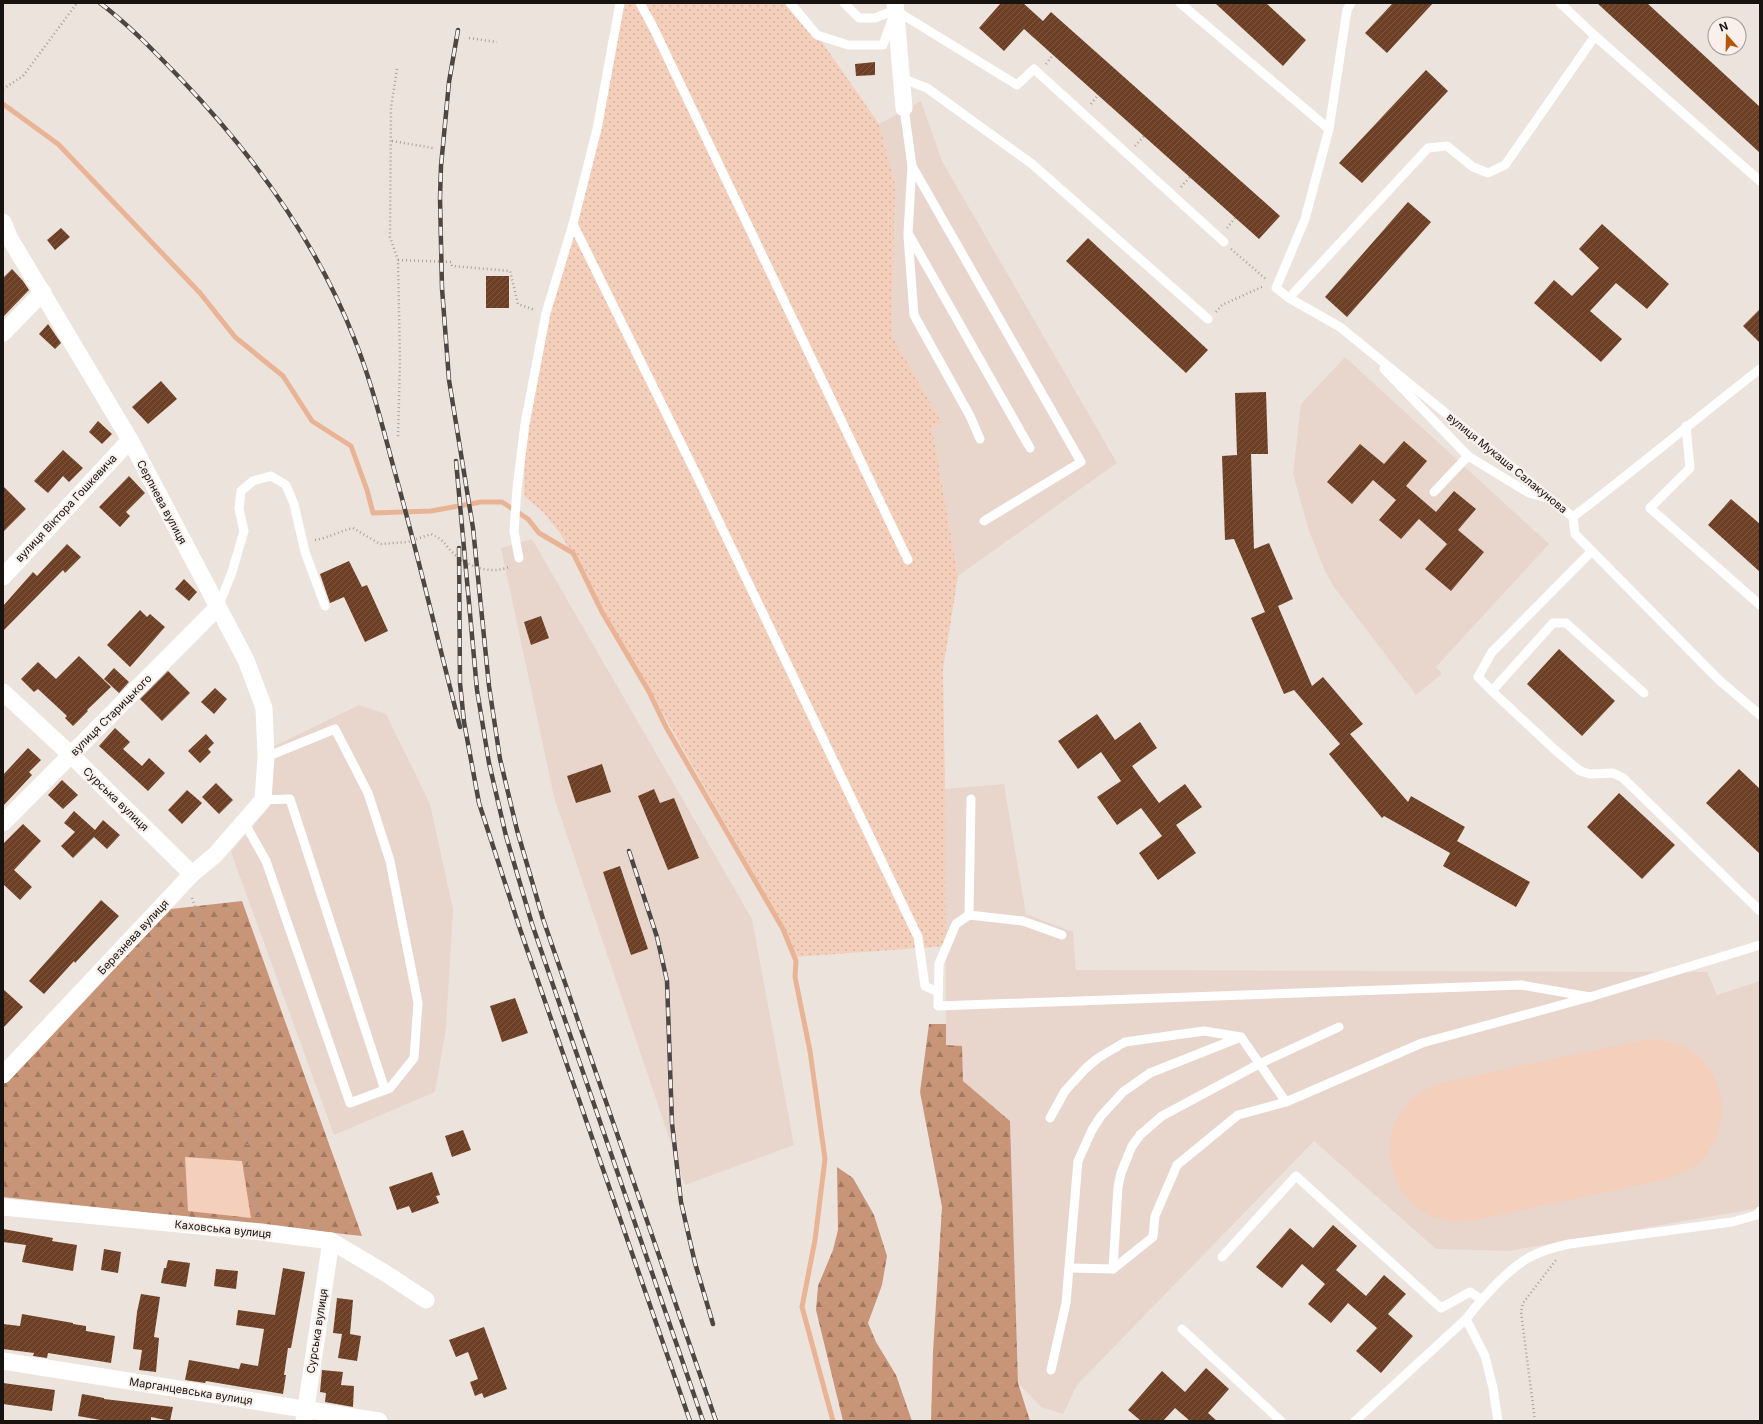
<svg xmlns="http://www.w3.org/2000/svg" width="1763" height="1424" font-family="Inter,sans-serif">
	<defs>
		<pattern id="grass-dots" width="8" height="8" patternUnits="userSpaceOnUse"><rect width="8" height="8" fill="#f4cfbb"/><path d="M2 2h.1M6 6h.1" fill="none" stroke="#d0b1a0" stroke-width="1.8" stroke-linecap="round"/></pattern>
		<pattern id="forest-firs" width="22" height="20" patternUnits="userSpaceOnUse"><rect width="22" height="20" fill="#c99578"/><path d="M5 1l3.5 6h-7zM16 11l3.5 6h-7z" fill="#a27861"/></pattern>
		<pattern id="building-hatch" width="6" height="6" patternUnits="userSpaceOnUse"><rect width="6" height="6" fill="#6d4025"/><path d="M-1 1l2-2M0 6l6-6M5 7l2-2" fill="none" stroke="#7c5842"/></pattern>
	</defs>
	<rect width="100%" height="100%" fill="#ede3dd"/>
	<g fill="#e8d6cd">
		<path d="M 921,101 L 942,161 L 1117,463 L 958,576 L 932,426 L 942,423 L 892,336 L 895,184 L 879,124 Z"/>
		<path d="M 1345,357 L 1549,544 L 1436,667 L 1442,674 L 1416,695 L 1334,587 L 1325,571 L 1309,531 L 1293,474 L 1301,404 Z"/>
		<path d="M 532,539 L 752,919 L 794,1145 L 685,1185 L 554,797 L 501,548 Z"/>
		<path d="M 359,705 L 386,714 L 430,804 L 453,909 L 446,1028 L 435,1092 L 334,1135 L 231,852 L 270,806 L 258,754 Z"/>
		<path d="M 1004,784 L 1026,914 L 1073,932 L 1076,970 L 1707,972 L 1717,995 L 1760,981 L 1760,1208 L 1509,1251 L 1436,1249 L 1314,1141 L 1077,1385 L 1063,1414 L 1041,1407 L 1018,1383 L 1010,1121 L 963,1081 L 961,1046 L 946,1045 L 945,789 Z"/>
	</g>
	<path fill="url(#grass-dots)" d="M 620,3 L 790,3 L 817,35 L 879,124 L 895,184 L 892,336 L 942,423 L 932,427 L 958,576 L 943,669 L 945,789 L 946,946 L 795,957 L 785,928 L 560,533 L 543,512 L 524,496 L 525,424 L 546,313 L 573,224 Z"/>
	<g fill="url(#forest-firs)">
		<path d="M 242,901 L 362,1236 L 3,1197 L 3,1084 L 171,909 Z"/>
		<path d="M 929,1024 L 946,1024 L 946,1045 L 962,1046 L 963,1081 L 1010,1121 L 1018,1383 L 1030,1421 L 931,1421 L 933,1352 L 942,1207 L 920,1092 Z"/>
		<path d="M 837,1167 L 853,1178 L 874,1215 L 887,1256 L 882,1285 L 868,1323 L 876,1342 L 896,1375 L 912,1421 L 843,1421 L 816,1310 L 818,1286 L 833,1250 L 838,1230 Z"/>
	</g>
	<g fill="#f4cfbb">
		<path d="M 1655,1039 C 1667,1041 1679,1043 1690,1050 C 1728,1074 1733,1131 1700,1162 C 1690,1170 1679,1174 1667,1179 L 1476,1220 C 1463,1221 1451,1222 1439,1219 C 1388,1203 1373,1135 1412,1099 C 1422,1090 1433,1086 1445,1082 L 1637,1041 Z"/>
		<path d="M 185,1157 L 242,1161 L 251,1218 L 188,1211 Z"/>
	</g>
	<g fill="none" stroke-linecap="round" stroke-linejoin="round">
		<path stroke="#e9b496" stroke-width="5" d="M 3,104 L 58,144 L 200,293 L 235,337 L 283,376 L 312,421 L 351,446 L 367,490 L 373,513 L 431,511 L 481,502 L 502,502 L 528,519 L 539,533 L 573,553 L 602,612 L 648,690 L 666,727 L 783,929 L 796,961 L 795,977 L 810,1051 L 825,1159 L 815,1240 L 802,1307 L 833,1421"/>
	</g>
	<g fill="url(#building-hatch)">
		<path d="M 1001,3 L 1023,3 L 1043,21 L 1051,12 L 1280,216 L 1259,239 L 1024,29 L 1004,51 L 979,28 Z"/>
		<path d="M 1215,3 L 1266,3 L 1306,40 L 1283,66 Z"/>
		<path d="M 1393,3 L 1433,3 L 1387,53 L 1365,33 Z"/>
		<path d="M 1597,3 L 1647,3 L 1760,107 L 1760,153 Z"/>
		<path d="M 875,62 L 875,75 L 856,76 L 855,64 Z"/>
		<path d="M 1426,70 L 1448,91 L 1362,183 L 1339,163 Z"/>
		<path d="M 1408,202 L 1431,222 L 1347,317 L 1325,297 Z"/>
		<path d="M 1602,224 L 1669,284 L 1647,309 L 1616,283 L 1590,311 L 1622,339 L 1601,362 L 1534,303 L 1554,280 L 1572,296 L 1599,268 L 1579,249 Z"/>
		<path d="M 61,228 L 70,237 L 55,250 L 47,240 Z"/>
		<path d="M 1088,238 L 1208,350 L 1186,373 L 1066,261 Z"/>
		<path d="M 12,269 L 23,281 L 29,290 L 3,317 L 3,278 Z"/>
		<rect x="486" y="276" width="23" height="32"/>
		<path d="M 1760,309 L 1760,343 L 1743,326 Z"/>
		<path d="M 48,324 L 61,343 L 55,349 L 39,334 Z"/>
		<path d="M 161,381 L 177,399 L 148,424 L 132,407 Z"/>
		<path d="M 1266,392 L 1268,454 L 1251,454 L 1254,549 L 1269,543 L 1293,599 L 1278,606 L 1312,686 L 1323,677 L 1363,724 L 1350,734 L 1408,802 L 1411,796 L 1465,827 L 1457,841 L 1530,882 L 1516,907 L 1443,866 L 1450,853 L 1384,816 L 1382,818 L 1329,754 L 1340,744 L 1294,690 L 1284,694 L 1251,618 L 1265,612 L 1234,539 L 1225,540 L 1222,456 L 1237,455 L 1235,393 Z"/>
		<path d="M 98,421 L 112,434 L 102,444 L 89,432 Z"/>
		<path d="M 1404,441 L 1427,461 L 1406,486 L 1436,512 L 1454,491 L 1476,509 L 1458,530 L 1484,552 L 1451,591 L 1425,569 L 1447,544 L 1419,519 L 1401,539 L 1379,520 L 1396,500 L 1373,480 L 1352,504 L 1327,482 L 1360,444 L 1384,464 Z"/>
		<path d="M 63,450 L 83,468 L 69,482 L 63,476 L 48,493 L 34,481 Z"/>
		<path d="M 129,476 L 145,493 L 126,512 L 130,516 L 120,527 L 99,507 Z"/>
		<path d="M 3,486 L 26,509 L 3,532 Z"/>
		<path d="M 1731,499 L 1760,524 L 1760,572 L 1708,525 Z"/>
		<path d="M 67,544 L 81,557 L 65,573 L 63,570 L 3,631 L 3,606 L 33,572 L 37,576 Z"/>
		<path d="M 349,561 L 362,587 L 367,585 L 388,631 L 365,642 L 344,597 L 330,603 L 320,574 Z"/>
		<path d="M 184,579 L 197,592 L 189,601 L 175,589 Z"/>
		<path d="M 140,610 L 147,617 L 150,614 L 165,627 L 130,667 L 107,645 Z"/>
		<path d="M 541,616 L 549,638 L 531,645 L 524,622 Z"/>
		<path d="M 1559,649 L 1615,701 L 1582,736 L 1527,684 Z"/>
		<path d="M 79,656 L 111,687 L 87,710 L 88,711 L 73,726 L 65,718 L 67,716 L 38,689 L 34,692 L 21,679 L 38,662 L 56,679 Z"/>
		<path d="M 114,668 L 129,682 L 119,693 L 104,679 Z"/>
		<path d="M 168,671 L 190,693 L 162,721 L 140,699 Z"/>
		<path d="M 215,688 L 227,699 L 214,714 L 201,702 Z"/>
		<path d="M 1097,714 L 1115,740 L 1140,722 L 1157,748 L 1132,766 L 1159,803 L 1185,784 L 1202,807 L 1176,825 L 1196,853 L 1158,880 L 1139,853 L 1162,836 L 1141,808 L 1117,825 L 1097,797 L 1121,781 L 1101,752 L 1078,769 L 1058,741 Z"/>
		<path d="M 115,728 L 130,742 L 123,749 L 142,766 L 149,758 L 165,773 L 148,791 L 99,746 Z"/>
		<path d="M 206,734 L 214,743 L 208,749 L 211,752 L 200,763 L 188,751 Z"/>
		<path d="M 28,748 L 41,760 L 29,772 L 32,775 L 3,806 L 3,775 Z"/>
		<path d="M 602,764 L 611,792 L 576,803 L 567,776 Z"/>
		<path d="M 1739,769 L 1760,789 L 1760,854 L 1706,803 Z"/>
		<path d="M 62,780 L 78,795 L 63,809 L 48,795 Z"/>
		<path d="M 216,783 L 233,800 L 219,814 L 202,797 Z"/>
		<path d="M 654,789 L 660,803 L 674,798 L 699,858 L 668,870 L 638,796 Z"/>
		<path d="M 187,790 L 202,803 L 182,824 L 168,810 Z"/>
		<path d="M 1619,793 L 1675,845 L 1642,879 L 1587,827 Z"/>
		<path d="M 74,811 L 95,830 L 103,820 L 120,835 L 107,849 L 94,837 L 73,858 L 61,846 L 75,832 L 64,823 Z"/>
		<path d="M 23,824 L 41,841 L 14,870 L 32,887 L 20,900 L 3,884 L 3,844 Z"/>
		<path d="M 620,866 L 648,949 L 631,955 L 603,872 Z"/>
		<path d="M 101,900 L 119,916 L 75,963 L 74,961 L 44,994 L 29,981 Z"/>
		<path d="M 3,989 L 23,1007 L 3,1028 Z"/>
		<path d="M 515,998 L 528,1033 L 502,1042 L 490,1006 Z"/>
		<path d="M 463,1130 L 471,1150 L 452,1157 L 445,1136 Z"/>
		<path d="M 432,1172 L 440,1195 L 436,1196 L 439,1203 L 412,1213 L 409,1206 L 397,1210 L 389,1187 Z"/>
		<path d="M 1333,1225 L 1357,1246 L 1336,1270 L 1366,1296 L 1384,1275 L 1406,1294 L 1388,1314 L 1413,1336 L 1381,1373 L 1356,1351 L 1377,1328 L 1348,1303 L 1331,1323 L 1308,1304 L 1325,1284 L 1302,1264 L 1282,1288 L 1256,1267 L 1290,1228 L 1313,1248 Z"/>
		<path d="M 3,1229 L 53,1238 L 52,1241 L 77,1245 L 73,1271 L 22,1262 L 26,1245 L 3,1242 Z"/>
		<path d="M 104,1249 L 121,1252 L 118,1273 L 101,1270 Z"/>
		<path d="M 168,1260 L 190,1263 L 186,1287 L 161,1283 L 164,1268 L 166,1268 Z"/>
		<path d="M 283,1268 L 305,1272 L 291,1348 L 288,1348 L 284,1375 L 286,1375 L 283,1394 L 206,1381 L 205,1383 L 185,1380 L 189,1360 L 239,1369 L 241,1363 L 258,1366 L 264,1329 L 236,1325 L 238,1310 L 275,1315 Z"/>
		<path d="M 216,1269 L 238,1271 L 236,1289 L 214,1286 Z"/>
		<path d="M 141,1294 L 160,1297 L 154,1337 L 159,1338 L 156,1372 L 139,1370 L 142,1350 L 133,1349 L 137,1312 Z"/>
		<path d="M 337,1298 L 353,1300 L 350,1334 L 361,1336 L 357,1361 L 338,1358 L 342,1334 L 333,1333 Z"/>
		<path d="M 22,1314 L 73,1323 L 73,1324 L 86,1326 L 86,1331 L 115,1336 L 111,1363 L 48,1353 L 47,1358 L 33,1356 L 34,1353 L 3,1349 L 3,1324 L 20,1326 Z"/>
		<path d="M 484,1327 L 507,1389 L 484,1398 L 482,1393 L 475,1396 L 470,1382 L 478,1379 L 468,1352 L 456,1357 L 449,1340 Z"/>
		<path d="M 1206,1368 L 1229,1389 L 1208,1413 L 1217,1421 L 1190,1421 L 1175,1408 L 1163,1421 L 1141,1421 L 1128,1410 L 1162,1371 L 1185,1392 Z"/>
		<path d="M 322,1370 L 343,1372 L 341,1385 L 354,1386 L 353,1407 L 325,1402 L 326,1393 L 320,1392 Z"/>
		<path d="M 3,1383 L 55,1390 L 52,1411 L 3,1404 Z"/>
		<path d="M 82,1394 L 104,1398 L 104,1399 L 173,1407 L 170,1421 L 151,1417 L 151,1421 L 100,1421 L 100,1420 L 78,1416 Z"/>
	</g>
	<g fill="none" stroke-linecap="round" stroke-linejoin="round">
		<g stroke="#a8a09b" stroke-width="2.5" stroke-dasharray="1 3" stroke-linecap="butt">
			<path d="M 469,38 L 497,42"/>
			<path d="M 1046,64 L 1053,55"/>
			<path d="M 397,69 L 391,108 L 390,237 L 398,260 L 400,361 L 398,439"/>
			<path d="M 3,89 L 23,76 L 77,3"/>
			<path d="M 1091,104 L 1098,95"/>
			<path d="M 392,141 L 433,148"/>
			<path d="M 1135,146 L 1144,136"/>
			<path d="M 1181,187 L 1190,177"/>
			<path d="M 1227,228 L 1235,218"/>
			<path d="M 1231,249 L 1267,280"/>
			<path d="M 398,260 L 451,262 L 452,266 L 510,271 L 518,304 L 535,310"/>
			<path d="M 1216,312 L 1222,305 L 1264,286"/>
			<path d="M 315,540 C 328,538 340,531 353,528 L 380,544 L 408,542 L 431,534 C 446,541 445,546 455,555 C 471,568 492,575 511,566"/>
			<path d="M 192,898 L 205,936 L 206,981 L 198,1032"/>
			<path d="M 150,943 L 149,958 L 160,1001 L 203,1036 L 216,1077 L 247,1142 L 248,1160 L 258,1216"/>
			<path d="M 1535,1421 L 1521,1312 L 1523,1303 L 1556,1260"/>
		</g>
		<g stroke="#fff" stroke-width="9">
			<path d="M 640,3 L 653,27 L 908,560"/>
			<path d="M 790,3 L 817,35 L 848,45 L 883,45 L 893,17"/>
			<path d="M 844,3 L 859,18 L 875,18 L 895,10"/>
			<path d="M 1180,3 L 1329,129"/>
			<path d="M 1351,3 L 1347,10 L 1329,129 L 1305,219 L 1276,288 L 1289,298 L 1340,327 L 1573,517 L 1575,534 L 1719,680 L 1760,715"/>
			<path d="M 1560,3 L 1595,36 L 1760,181"/>
			<path d="M 895,10 L 1017,85 L 1034,69 L 1224,242"/>
			<path d="M 901,78 L 927,88 L 1032,164 L 1208,319"/>
			<path d="M 904,108 L 912,166 L 1081,462 L 984,521"/>
			<path d="M 912,166 L 908,233 L 1030,448"/>
			<path d="M 573,224 L 698,478 L 918,937 L 925,986 L 938,992"/>
			<path d="M 908,236 L 914,315 L 970,416 L 980,439"/>
			<path d="M 1289,298 L 1428,148 L 1447,146 L 1473,167 L 1488,173 L 1505,165 L 1595,36"/>
			<path d="M 1384,369 L 1468,456 L 1529,493 L 1547,498"/>
			<path d="M 1686,426 L 1690,468 L 1650,508 L 1760,605"/>
			<path d="M 1434,492 L 1468,456"/>
			<path d="M 1573,517 C 1636,469 1697,418 1760,369"/>
			<path d="M 519,558 L 514,532 L 517,488 L 525,424 L 546,313 L 573,224 L 597,129 L 620,3"/>
			<path d="M 218,607 L 232,572 L 244,531 L 239,509 L 241,491 L 253,481 L 271,476 L 286,485 L 294,504 L 305,552 L 325,606"/>
			<path d="M 1492,691 L 1478,677 L 1492,652 L 1592,551"/>
			<path d="M 1644,693 L 1566,623 L 1553,623 L 1492,691 L 1554,749 L 1580,771 L 1590,774 L 1613,773 L 1623,778 L 1760,911"/>
			<path d="M 263,800 L 290,799 L 385,1090"/>
			<path d="M 244,822 L 266,861 L 350,1103 L 390,1088 L 414,1058 L 418,1003 L 390,861 L 368,793 L 335,729 L 266,757"/>
			<path d="M 969,915 L 971,799"/>
			<path d="M 1062,935 L 1023,921 L 969,915 L 956,924 L 939,964 L 938,1006 L 1521,985 L 1590,997"/>
			<path d="M 1050,1118 L 1065,1091 L 1086,1068 L 1098,1058 L 1125,1042 L 1204,1031 L 1241,1037 L 1286,1102"/>
			<path d="M 1222,1257 L 1296,1176 L 1441,1308 L 1470,1292 L 1481,1299"/>
			<path d="M 1070,1268 L 1113,1269 L 1153,1237 L 1155,1216 L 1177,1165 L 1238,1115 L 1286,1102 L 1422,1043 L 1590,997 L 1760,945"/>
			<path d="M 1113,1269 L 1118,1187 L 1121,1173 L 1132,1146 L 1140,1135 L 1162,1116 L 1259,1064 L 1339,1027"/>
			<path d="M 1466,1319 L 1485,1356 L 1493,1388 L 1498,1421"/>
			<path d="M 1182,1329 L 1281,1421"/>
			<path d="M 1051,1370 L 1066,1303 L 1078,1161 L 1092,1130 L 1101,1116 L 1123,1092 L 1150,1073 L 1241,1037"/>
			<path d="M 1355,1421 L 1466,1319 C 1481,1299 1508,1269 1530,1257 C 1543,1250 1555,1247 1569,1244 L 1732,1222 L 1757,1215 L 1760,1211"/>
		</g>
		<g stroke="#fff" stroke-width="17">
			<path d="M 895,3 L 904,108"/>
			<path d="M 3,222 L 9,237 L 130,440 L 246,660 L 264,708 L 266,757 L 263,800 L 215,855 L 192,874 L 3,1075"/>
			<path d="M 3,333 L 43,292"/>
			<path d="M 3,577 L 130,440"/>
			<path d="M 3,692 L 71,755 L 192,874"/>
			<path d="M 3,823 L 218,607"/>
			<path d="M 3,1207 L 261,1232 L 331,1241 L 385,1273 L 426,1300"/>
			<path d="M 3,1361 L 379,1421"/>
			<path d="M 304,1421 L 331,1241"/>
		</g>
		<g stroke="#4b4744" stroke-width="4.5">
			<g id="rail">
				<path d="M 100,3 C 129,25 154,51 179,77 C 252,153 315,239 354,338 C 371,380 382,425 394,469 C 418,555 438,641 460,727"/>
				<path d="M 458,30 L 449,82 L 441,166 L 440,198 L 442,288 L 449,380 L 473,528 L 489,686 L 500,759 L 517,830 L 543,919 L 716,1421"/>
				<path d="M 456,461 L 477,690 L 489,763 L 506,836 L 532,924 L 703,1421"/>
				<path d="M 459,548 L 460,683 L 464,722 L 479,803 L 520,929 L 690,1421"/>
				<path d="M 629,851 L 657,937 L 667,981 L 672,1123 L 681,1202 L 695,1263 L 713,1324"/>
			</g>
		</g>
		<use href="#rail" stroke="#faf0eb" stroke-width="3" stroke-dasharray="9" stroke-linecap="butt"/>
	</g>
	<g text-anchor="middle" stroke-width="4" stroke-linejoin="round" paint-order="stroke">
		<g font-size="11" fill="#161311" stroke="#faf0eb">
			<text transform="translate(1507 463) rotate(39)" y="4">вулиця Мукаша Салакунова</text>
			<text transform="translate(162 502) rotate(62)" y="4">Серпнева вулиця</text>
			<text transform="translate(66 508) rotate(-47)" y="4">вулиця Віктора Гошкевича</text>
			<text transform="translate(111 715) rotate(-45)" y="4">вулиця Старицького</text>
			<text transform="translate(116 799) rotate(44)" y="4">Сурська вулиця</text>
			<text transform="translate(133 937) rotate(-47)" y="4">Березнева вулиця</text>
			<text transform="translate(223 1229) rotate(6)" y="4">Каховська вулиця</text>
			<text transform="translate(317 1331) rotate(-81)" y="4">Сурська вулиця</text>
			<text transform="translate(191 1391) rotate(9)" y="4">Марганцевська вулиця</text>
		</g>
	</g>
	<rect width="1763" height="1424" fill="none" stroke="#161311" stroke-width="8"/>
	<g transform="translate(1727 36) rotate(340)"><circle r="19" fill="#faf0eb" stroke="#9f9894"/>
	<path d="M0-3L7 15L0 10L-7 15Z" fill="#b5560b"/>
	<text y="-6" font-size="11" font-weight="bold" text-anchor="middle" fill="#161311">N</text>
	</g>
</svg>
